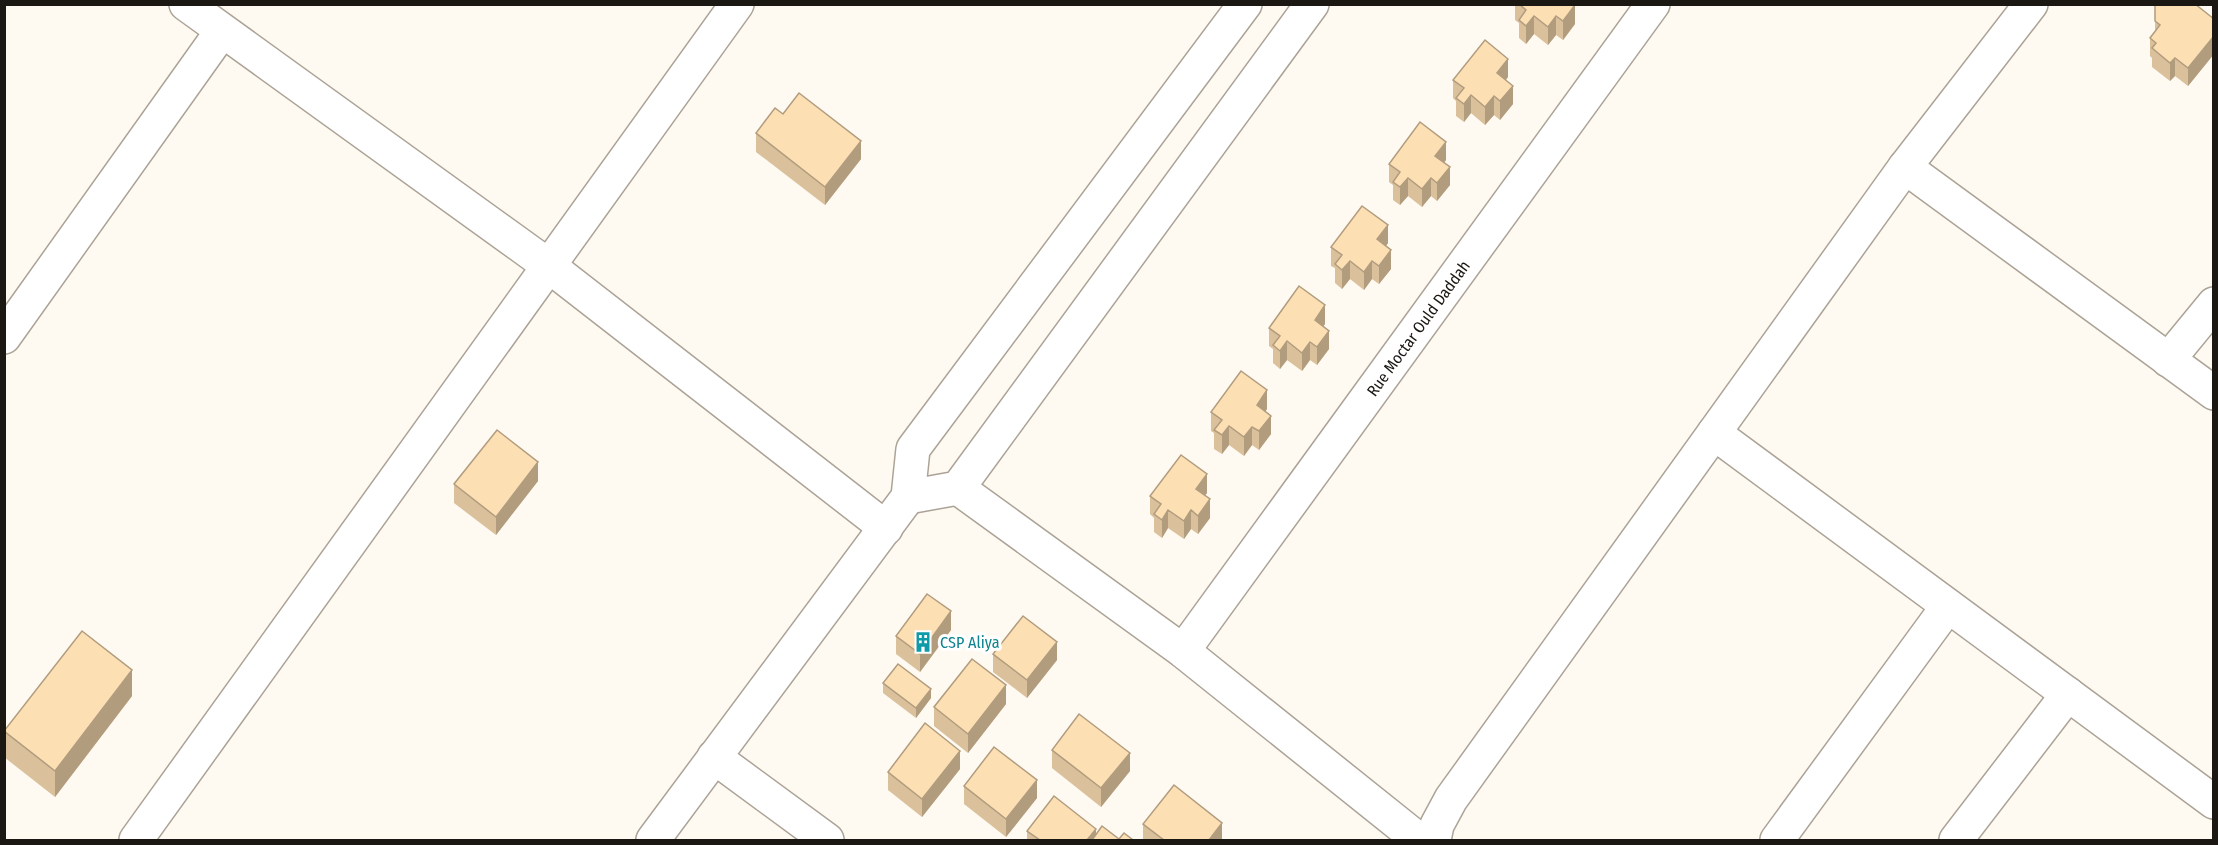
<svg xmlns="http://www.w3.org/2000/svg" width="2218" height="845" font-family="'Fira Sans Condensed',sans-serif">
	<rect width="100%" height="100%" fill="#fef9f1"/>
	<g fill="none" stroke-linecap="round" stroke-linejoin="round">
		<g stroke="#aca397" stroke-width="36">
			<g id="minor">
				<path d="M 186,4 L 549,266 L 886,528"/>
				<path d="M 1905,167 L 2214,393"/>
				<path d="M 4,337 L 222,31"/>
				<path d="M 2168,360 L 2214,304"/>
				<path d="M 1714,433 L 2214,802"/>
				<path d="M 958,488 L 1183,651 L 1419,840"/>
				<path d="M 908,497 L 958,488 L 1312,4"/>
				<path d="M 1183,651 L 1653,4"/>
				<path d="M 714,757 L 827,840"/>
				<path d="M 136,840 L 737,4"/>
				<path d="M 653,840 L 908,497 L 913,449 L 1245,4"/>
				<path d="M 1434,840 L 1437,825 L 1451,799 L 1905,167 L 2031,4"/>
				<path d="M 1777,840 L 1948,606"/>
				<path d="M 1956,840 L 2068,694"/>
			</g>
		</g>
		<use href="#minor" stroke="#fff" stroke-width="33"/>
	</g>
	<g fill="#dac09b">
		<path d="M 1515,4 L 1574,4 L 1575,24 L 1563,40 L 1556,35 L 1548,45 L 1534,34 L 1526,44 L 1519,38 L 1519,23 L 1515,20 Z"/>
		<path d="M 2155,4 L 2214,19 L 2214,54 L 2188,86 L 2175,76 L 2170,81 L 2152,67 L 2152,58 L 2150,56 L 2150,38 L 2155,32 Z"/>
		<path d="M 1508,77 L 1506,80 L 1513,104 L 1500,120 L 1494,115 L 1485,125 L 1471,113 L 1464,122 L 1456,116 L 1456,101 L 1453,98 L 1453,80 Z"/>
		<path d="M 783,114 L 861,159 L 825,205 L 756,152 L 756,133 Z"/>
		<path d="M 1446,160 L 1444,163 L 1450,185 L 1437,201 L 1431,196 L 1422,207 L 1408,196 L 1400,205 L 1393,200 L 1393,185 L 1389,182 L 1389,164 Z"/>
		<path d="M 1388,243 L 1386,246 L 1391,269 L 1379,284 L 1372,279 L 1364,290 L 1350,279 L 1342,289 L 1335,283 L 1335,268 L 1331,266 L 1331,247 Z"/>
		<path d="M 1325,324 L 1323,326 L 1329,349 L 1317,365 L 1310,360 L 1302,371 L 1287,360 L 1280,369 L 1273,363 L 1273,349 L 1269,346 L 1269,328 Z"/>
		<path d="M 1267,409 L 1265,411 L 1271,434 L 1259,450 L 1252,445 L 1244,456 L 1229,445 L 1222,454 L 1214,449 L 1214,433 L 1211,431 L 1211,412 Z"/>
		<path d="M 538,481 L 496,535 L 454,503 L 454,484 Z"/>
		<path d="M 1207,493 L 1205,495 L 1210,518 L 1198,534 L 1191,529 L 1184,539 L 1168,528 L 1162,538 L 1154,532 L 1154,518 L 1150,514 L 1150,496 Z"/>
		<path d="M 951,630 L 920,672 L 896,654 L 896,636 Z"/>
		<path d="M 993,654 L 1057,660 L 1027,698 L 993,672 Z"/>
		<path d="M 883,683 L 931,698 L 916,718 L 883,693 Z"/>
		<path d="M 132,696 L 55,797 L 4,757 L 4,731 Z"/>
		<path d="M 1006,704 L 968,753 L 934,726 L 934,707 Z"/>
		<path d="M 1052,750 L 1130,771 L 1101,807 L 1052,768 Z"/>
		<path d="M 960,769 L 922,817 L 888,790 L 888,772 Z"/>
		<path d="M 964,786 L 1037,798 L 1006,837 L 964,804 Z"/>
		<path d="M 1143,824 L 1222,840 L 1143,840 Z"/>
		<path d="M 1027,831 L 1096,836 L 1133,840 L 1027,840 Z"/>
	</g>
	<g fill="#b19c7e">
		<path d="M 1575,5 L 1575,24 L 1563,40 L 1563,21 Z"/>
		<path d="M 1534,16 L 1534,34 L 1526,44 L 1526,26 Z"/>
		<path d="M 1556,16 L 1556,35 L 1548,45 L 1548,27 Z"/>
		<path d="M 2214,36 L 2214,54 L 2188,86 L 2188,68 Z"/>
		<path d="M 2175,58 L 2175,76 L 2170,81 L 2170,63 Z"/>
		<path d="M 1508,59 L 1508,77 L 1497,91 L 1497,73 Z"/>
		<path d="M 1513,86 L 1513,104 L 1500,120 L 1500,101 Z"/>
		<path d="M 1471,95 L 1471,113 L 1464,122 L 1464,104 Z"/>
		<path d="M 1494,96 L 1494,115 L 1485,125 L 1485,107 Z"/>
		<path d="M 861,141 L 861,159 L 825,205 L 825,187 Z"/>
		<path d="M 1446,142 L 1446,160 L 1435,174 L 1435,156 Z"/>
		<path d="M 1450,167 L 1450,185 L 1437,201 L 1437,183 Z"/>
		<path d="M 1408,178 L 1408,196 L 1400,205 L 1400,187 Z"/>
		<path d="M 1431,178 L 1431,196 L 1422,207 L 1422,189 Z"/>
		<path d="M 1388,225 L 1388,243 L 1377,258 L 1377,239 Z"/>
		<path d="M 1391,250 L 1391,269 L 1379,284 L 1379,266 Z"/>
		<path d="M 1350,261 L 1350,279 L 1342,289 L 1342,270 Z"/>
		<path d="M 1372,261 L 1372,279 L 1364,290 L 1364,272 Z"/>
		<path d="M 1325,305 L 1325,324 L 1315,338 L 1315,320 Z"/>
		<path d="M 1329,331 L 1329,349 L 1317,365 L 1317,347 Z"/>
		<path d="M 1287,341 L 1287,360 L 1280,369 L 1280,351 Z"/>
		<path d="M 1310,342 L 1310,360 L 1302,371 L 1302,353 Z"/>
		<path d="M 1267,390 L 1267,409 L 1257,424 L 1257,405 Z"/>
		<path d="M 1271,416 L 1271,434 L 1259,450 L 1259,431 Z"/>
		<path d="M 1229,426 L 1229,445 L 1222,454 L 1222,435 Z"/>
		<path d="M 1252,427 L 1252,445 L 1244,456 L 1244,437 Z"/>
		<path d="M 538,462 L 538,481 L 496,535 L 496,517 Z"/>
		<path d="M 1207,474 L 1207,493 L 1196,507 L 1196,489 Z"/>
		<path d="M 1210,499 L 1210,518 L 1198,534 L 1198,516 Z"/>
		<path d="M 1168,510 L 1168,528 L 1162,538 L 1162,520 Z"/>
		<path d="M 1191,510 L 1191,529 L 1184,539 L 1184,521 Z"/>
		<path d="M 951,611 L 951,630 L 920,672 L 920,654 Z"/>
		<path d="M 1057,642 L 1057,660 L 1027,698 L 1027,680 Z"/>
		<path d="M 132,670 L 132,696 L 55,797 L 55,771 Z"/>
		<path d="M 1006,685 L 1006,704 L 968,753 L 968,734 Z"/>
		<path d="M 931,689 L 931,698 L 916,718 L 916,708 Z"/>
		<path d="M 960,751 L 960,769 L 922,817 L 922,799 Z"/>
		<path d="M 1130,753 L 1130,771 L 1101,807 L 1101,788 Z"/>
		<path d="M 1037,780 L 1037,798 L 1006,837 L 1006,819 Z"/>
		<path d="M 1222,823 L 1222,840 L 1209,840 Z"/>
		<path d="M 1096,829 L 1096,840 L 1087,840 Z"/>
	</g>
	<g fill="#fddfb4" stroke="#b19c7e" stroke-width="1.5">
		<path d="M 1519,4 L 1574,4 L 1575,5 L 1563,21 L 1556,16 L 1548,27 L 1534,16 L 1526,26 L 1519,20 L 1526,10 Z"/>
		<path d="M 2155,4 L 2195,4 L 2214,19 L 2214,36 L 2188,68 L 2175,58 L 2170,63 L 2152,48 L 2156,43 L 2150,38 L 2160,25 L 2155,21 Z"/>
		<path d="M 1485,40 L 1508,59 L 1497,73 L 1513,86 L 1500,101 L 1494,96 L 1485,107 L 1471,95 L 1464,104 L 1456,98 L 1464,88 L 1453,80 Z"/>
		<path d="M 799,93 L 861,141 L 825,187 L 756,133 L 775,108 L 783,114 Z"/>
		<path d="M 1420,122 L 1446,142 L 1435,156 L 1450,167 L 1437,183 L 1431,178 L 1422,189 L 1408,178 L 1400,187 L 1393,182 L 1400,172 L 1389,164 Z"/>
		<path d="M 1362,206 L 1388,225 L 1377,239 L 1391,250 L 1379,266 L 1372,261 L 1364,272 L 1350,261 L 1342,270 L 1335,264 L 1342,255 L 1331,247 Z"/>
		<path d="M 1299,286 L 1325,305 L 1315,320 L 1329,331 L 1317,347 L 1310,342 L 1302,353 L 1287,341 L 1280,351 L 1273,345 L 1280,336 L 1269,328 Z"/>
		<path d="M 1241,371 L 1267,390 L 1257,405 L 1271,416 L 1259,431 L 1252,427 L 1244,437 L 1229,426 L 1222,435 L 1214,430 L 1222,420 L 1211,412 Z"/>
		<path d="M 497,430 L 538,462 L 496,517 L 454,484 Z"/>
		<path d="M 1181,455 L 1207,474 L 1196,489 L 1210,499 L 1198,516 L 1191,510 L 1184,521 L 1168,510 L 1162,520 L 1154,514 L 1161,504 L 1150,496 Z"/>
		<path d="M 927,594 L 951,611 L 920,654 L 896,636 Z"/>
		<path d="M 1023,616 L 1057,642 L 1027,680 L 993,654 Z"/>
		<path d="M 82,631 L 132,670 L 55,771 L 4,731 Z"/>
		<path d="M 972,659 L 1006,685 L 968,734 L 934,707 Z"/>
		<path d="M 898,664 L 931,689 L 916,708 L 883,683 Z"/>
		<path d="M 1079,714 L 1130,753 L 1101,788 L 1052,750 Z"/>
		<path d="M 925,723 L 960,751 L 922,799 L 888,772 Z"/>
		<path d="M 994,747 L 1037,780 L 1006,819 L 964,786 Z"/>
		<path d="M 1174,785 L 1222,823 L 1209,840 L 1164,840 L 1143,824 Z"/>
		<path d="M 1054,796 L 1096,829 L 1087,840 L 1040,840 L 1027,831 Z"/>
		<path d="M 1102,826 L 1119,839 L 1124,833 L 1133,840 L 1092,840 Z"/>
	</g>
	<defs>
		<g id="building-bare" transform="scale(1.62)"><path d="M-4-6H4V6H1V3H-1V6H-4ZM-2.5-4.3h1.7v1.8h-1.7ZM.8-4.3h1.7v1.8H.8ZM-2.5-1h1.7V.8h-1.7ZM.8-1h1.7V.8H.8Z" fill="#0f9aa8" stroke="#fff" stroke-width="2.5" paint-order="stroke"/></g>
	</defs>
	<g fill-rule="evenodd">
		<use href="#building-bare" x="923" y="642"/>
	</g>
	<g text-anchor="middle" stroke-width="6" stroke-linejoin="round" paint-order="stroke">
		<g font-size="16" fill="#1b1813" stroke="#fff">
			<text transform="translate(1418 328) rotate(-54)" y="6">Rue Moctar Ould Daddah</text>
		</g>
		<g font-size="16" fill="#0d838f" stroke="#fff" text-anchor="start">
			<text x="940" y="648">CSP Aliya</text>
		</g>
	</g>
	<rect width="2218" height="845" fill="none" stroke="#1b1813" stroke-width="12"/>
</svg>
